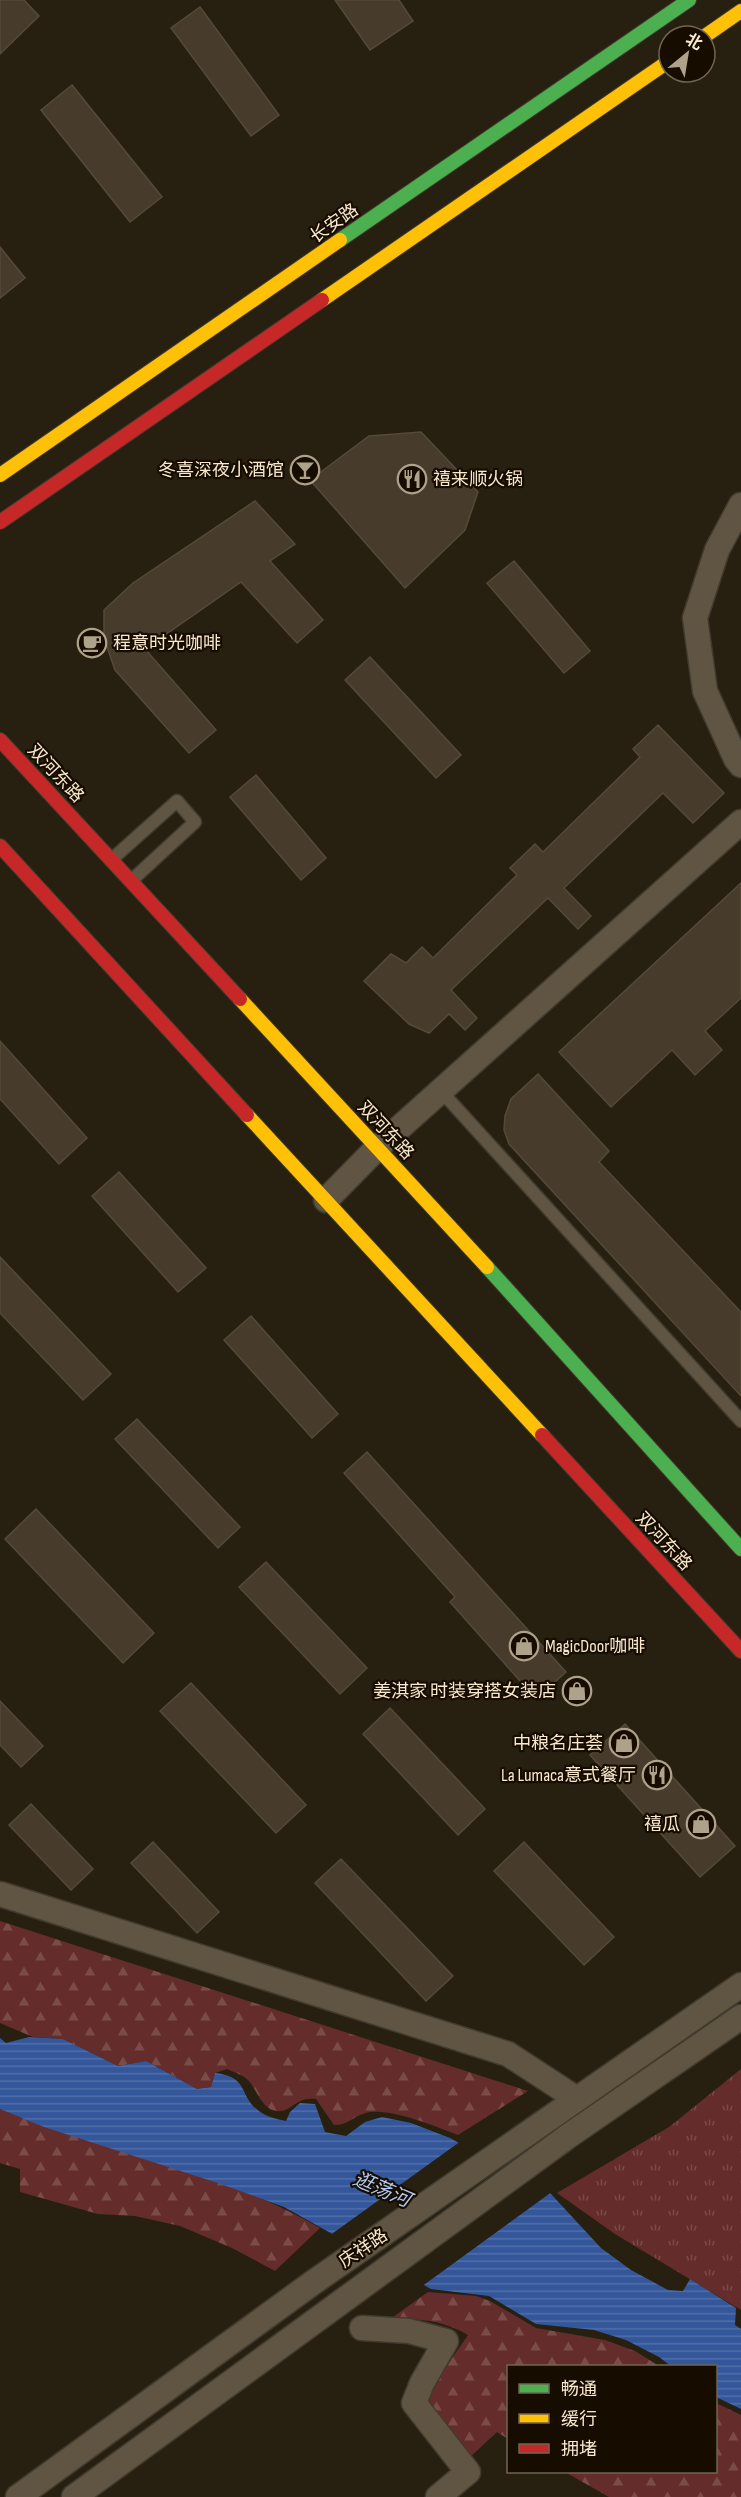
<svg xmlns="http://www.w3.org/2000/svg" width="741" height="2497" font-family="'Sofia Sans Condensed','Noto Sans SC',sans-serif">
	<defs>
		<pattern id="forest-firs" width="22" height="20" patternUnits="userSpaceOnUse" patternTransform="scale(1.5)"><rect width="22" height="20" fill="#642c2a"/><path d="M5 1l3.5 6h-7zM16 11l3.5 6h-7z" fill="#7b4b48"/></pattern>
		<pattern id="park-tufts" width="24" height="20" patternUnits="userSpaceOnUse" patternTransform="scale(1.5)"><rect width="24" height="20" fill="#642c2a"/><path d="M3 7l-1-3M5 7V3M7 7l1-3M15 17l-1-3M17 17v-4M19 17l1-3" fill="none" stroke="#7b4b48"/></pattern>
		<pattern id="water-rules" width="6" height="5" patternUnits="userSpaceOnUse" patternTransform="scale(1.5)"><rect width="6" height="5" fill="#34579b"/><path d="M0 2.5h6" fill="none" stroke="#526fa8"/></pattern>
	</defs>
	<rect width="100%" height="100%" fill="#272010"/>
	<g fill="url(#forest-firs)">
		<path d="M 0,1921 L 528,2091 L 458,2135 C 436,2127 385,2105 363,2114 C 351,2118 348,2125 334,2125 L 316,2099 C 296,2097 293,2110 281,2111 C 263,2113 258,2091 248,2080 C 243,2075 233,2072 227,2069 L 215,2073 L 211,2087 L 197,2089 L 146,2061 L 118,2066 L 63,2039 L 33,2037 L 0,2023 Z"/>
		<path d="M 0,2109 C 105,2151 222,2171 320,2228 L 275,2271 L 232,2248 L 180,2226 L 135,2216 L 98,2214 L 20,2192 L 20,2169 L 0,2163 Z"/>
		<path d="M 428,2292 L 476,2296 L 490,2301 L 536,2328 L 605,2340 L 635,2351 L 659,2366 L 508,2366 L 508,2439 L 497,2432 L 469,2458 C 456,2443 423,2414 428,2393 L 468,2335 C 442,2320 418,2318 389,2320 Z"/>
		<path d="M 716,2403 L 741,2415 L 741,2497 L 609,2497 L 565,2472 L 716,2472 Z"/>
	</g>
	<path fill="url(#park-tufts)" d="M 741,2069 L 741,2310 L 615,2234 L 557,2193 L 669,2127 Z"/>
	<path fill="url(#water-rules)" d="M 29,2037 L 63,2039 L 118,2066 L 146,2061 L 197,2089 L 211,2087 L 215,2073 C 250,2077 238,2096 259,2111 C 266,2117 277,2119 286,2121 L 290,2112 L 300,2103 L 315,2104 L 325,2132 L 346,2136 L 365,2122 L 382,2117 L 411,2123 L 450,2138 L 551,2194 L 601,2248 L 631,2270 L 668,2290 L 683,2291 L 690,2279 L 736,2308 L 735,2325 L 741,2329 L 741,2409 L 716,2397 L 716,2366 L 671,2366 L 659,2357 L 626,2340 L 594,2330 L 536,2324 L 489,2296 L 431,2289 L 284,2207 L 221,2184 L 44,2127 L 0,2109 L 0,2038 L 6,2043 Z"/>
	<path fill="#272010" d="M 461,2141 L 553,2191 L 421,2287 L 329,2236 Z"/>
	<g fill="#473b2b" stroke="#554a39" stroke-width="1.5">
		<path d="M 0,0 L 24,0 L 39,16 L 0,54 Z"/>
		<path d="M 335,0 L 399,0 L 413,21 L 370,50 Z"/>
		<path d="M 200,7 L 279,115 L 251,136 L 171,28 Z"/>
		<path d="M 72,85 L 162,197 L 130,222 L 41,110 Z"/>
		<path d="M 0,247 L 25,278 L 0,298 Z"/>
		<path d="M 421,432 L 478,492 L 465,530 L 405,588 L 310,480 L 369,436 Z"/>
		<path d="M 255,501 L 295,544 L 270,561 L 323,620 L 297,643 L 241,582 L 145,649 L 216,730 L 189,753 L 115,670 L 104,638 L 104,610 L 133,583 Z"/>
		<path d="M 514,561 L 590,651 L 564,673 L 487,583 Z"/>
		<path d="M 370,657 L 461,755 L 436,778 L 345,680 Z"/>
		<path d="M 658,725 L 724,793 L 693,823 L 663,793 L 564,888 L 591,916 L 578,929 L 548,898 L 451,990 L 477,1018 L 465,1030 L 449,1014 L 429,1033 L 409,1024 L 364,981 L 391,954 L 406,963 L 422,947 L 433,958 L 517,875 L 510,868 L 535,844 L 543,852 L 640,757 L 633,749 Z"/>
		<path d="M 256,775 L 326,858 L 301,880 L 230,797 Z"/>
		<path d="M 741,883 L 741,998 L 705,1031 L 722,1050 L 695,1075 L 672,1050 L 611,1107 L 559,1052 Z"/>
		<path d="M 0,1041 L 87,1138 L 59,1164 L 0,1099 Z"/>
		<path d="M 538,1074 L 609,1151 L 599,1162 L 741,1312 L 741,1396 L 509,1144 L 504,1130 L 505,1116 L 511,1099 Z"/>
		<path d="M 119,1172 L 206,1268 L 178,1292 L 92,1196 Z"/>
		<path d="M 0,1257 L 111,1374 L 83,1400 L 0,1313 Z"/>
		<path d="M 251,1316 L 338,1414 L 312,1438 L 224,1340 Z"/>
		<path d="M 137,1419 L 240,1527 L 218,1548 L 115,1439 Z"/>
		<path d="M 367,1452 L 566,1672 L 536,1699 L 450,1602 L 455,1597 L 344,1473 Z"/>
		<path d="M 36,1509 L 154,1633 L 123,1663 L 5,1539 Z"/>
		<path d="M 266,1562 L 367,1668 L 340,1694 L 239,1587 Z"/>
		<path d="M 191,1683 L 306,1805 L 276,1833 L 160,1711 Z"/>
		<path d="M 0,1701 L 43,1746 L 21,1767 L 0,1745 Z"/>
		<path d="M 390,1708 L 485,1809 L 458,1835 L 363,1734 Z"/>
		<path d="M 625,1724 L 735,1846 L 700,1877 L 590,1755 Z"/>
		<path d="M 31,1804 L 93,1869 L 71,1890 L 9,1825 Z"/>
		<path d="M 153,1842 L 219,1912 L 197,1933 L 131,1863 Z"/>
		<path d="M 524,1842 L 614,1937 L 584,1965 L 494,1871 Z"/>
		<path d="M 341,1859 L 453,1976 L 426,2001 L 315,1883 Z"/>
	</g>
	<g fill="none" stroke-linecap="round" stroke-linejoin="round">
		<g stroke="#413b2f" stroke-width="15">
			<g id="lane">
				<path d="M 111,860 L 177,801 L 195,822 L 132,880"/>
				<path d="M 441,1091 L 741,1421"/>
			</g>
		</g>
		<g stroke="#413b2f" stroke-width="27">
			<g id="street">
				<path d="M 741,505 L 717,550 L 695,618 L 705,691 L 736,759 L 741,765"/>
				<path d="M 326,1200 L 378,1147 L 741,822"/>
				<path d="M 0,1894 L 508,2054 L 577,2099"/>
				<path d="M 362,2328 L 409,2331 L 446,2341 L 422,2383 L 414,2403 L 468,2472 L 438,2497"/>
				<path d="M 18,2497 L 311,2284 L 741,1985"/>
				<path d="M 74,2497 L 567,2137 L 741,2017"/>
			</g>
		</g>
		<g stroke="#413b2f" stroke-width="16">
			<g id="fast">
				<path d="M 340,240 L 689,0"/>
				<path d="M 487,1267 L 741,1549"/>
			</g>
		</g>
		<g stroke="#413b2f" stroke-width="16">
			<g id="slow">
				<path d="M 705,36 L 741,11"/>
				<path d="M 322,300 L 669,61"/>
				<path d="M 0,475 L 340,240"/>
				<path d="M 240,999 L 487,1267"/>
				<path d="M 247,1115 L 542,1435"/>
			</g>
		</g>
		<g stroke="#413b2f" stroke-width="16">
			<g id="jam">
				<path d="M 0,522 L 322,300"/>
				<path d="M 0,740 L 240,999"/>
				<path d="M 0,846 L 247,1115"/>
				<path d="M 542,1435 L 741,1651"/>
			</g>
		</g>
		<use href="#lane" stroke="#605542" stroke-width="12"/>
		<use href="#street" stroke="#605542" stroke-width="24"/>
		<use href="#fast" stroke="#4caf50" stroke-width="14"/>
		<use href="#slow" stroke="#ffc107" stroke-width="14"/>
		<use href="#jam" stroke="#c62828" stroke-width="14"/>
	</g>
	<defs>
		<g id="bar-ring" transform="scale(1.5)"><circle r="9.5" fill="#170c00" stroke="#afa28b" stroke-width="1.5"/><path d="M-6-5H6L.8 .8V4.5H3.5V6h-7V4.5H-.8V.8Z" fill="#afa28b"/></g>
		<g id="restaurant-ring" transform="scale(1.5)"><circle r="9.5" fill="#170c00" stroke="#afa28b" stroke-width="1.5"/><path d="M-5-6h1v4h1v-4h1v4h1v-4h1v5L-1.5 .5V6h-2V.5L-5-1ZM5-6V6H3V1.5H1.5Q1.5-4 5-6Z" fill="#afa28b"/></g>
		<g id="cafe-ring" transform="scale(1.5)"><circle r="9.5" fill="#170c00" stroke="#afa28b" stroke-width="1.5"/><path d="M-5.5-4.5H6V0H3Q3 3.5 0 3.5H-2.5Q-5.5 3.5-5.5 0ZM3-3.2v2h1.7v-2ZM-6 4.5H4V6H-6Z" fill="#afa28b"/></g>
		<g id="shop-ring" transform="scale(1.5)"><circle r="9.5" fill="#170c00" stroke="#afa28b" stroke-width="1.5"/><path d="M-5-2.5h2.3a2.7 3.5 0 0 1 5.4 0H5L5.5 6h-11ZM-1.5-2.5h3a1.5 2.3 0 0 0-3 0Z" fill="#afa28b"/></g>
	</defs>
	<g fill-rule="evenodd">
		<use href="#bar-ring" x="305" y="470"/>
		<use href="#restaurant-ring" x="412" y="479"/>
		<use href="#cafe-ring" x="92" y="643"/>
		<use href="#shop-ring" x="524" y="1646"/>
		<use href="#shop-ring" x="577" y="1691"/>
		<use href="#shop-ring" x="624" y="1743"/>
		<use href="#restaurant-ring" x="657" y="1775"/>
		<use href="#shop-ring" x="701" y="1824"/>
	</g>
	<g text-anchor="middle" stroke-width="4.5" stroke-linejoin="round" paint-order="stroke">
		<g font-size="18" fill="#f8e8cd" stroke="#170c00">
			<text transform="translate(334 223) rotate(-35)" y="6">长安路</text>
			<text transform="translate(56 773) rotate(47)" y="6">双河东路</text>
			<text transform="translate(386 1130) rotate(47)" y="6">双河东路</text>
			<text transform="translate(664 1541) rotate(47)" y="6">双河东路</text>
			<text transform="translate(363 2248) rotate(-34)" y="6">庆祥路</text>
		</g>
		<g font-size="18" fill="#f8e8cd" stroke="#170c00" text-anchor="end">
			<text x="284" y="476">冬喜深夜小酒馆</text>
			<text x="433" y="485" text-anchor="start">禧来顺火锅</text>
			<text x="113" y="649" text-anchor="start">程意时光咖啡</text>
			<text x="545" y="1652" text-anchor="start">MagicDoor咖啡</text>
			<text x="556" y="1697">姜淇家 时装穿搭女装店</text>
			<text x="603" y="1749">中粮名庄荟</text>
			<text x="636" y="1781">La Lumaca意式餐厅</text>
			<text x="680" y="1830">禧瓜</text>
		</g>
		<g font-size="20" font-style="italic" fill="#b1c8f2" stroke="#170c00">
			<text transform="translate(382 2189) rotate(23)" y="7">逛荡河</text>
		</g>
	</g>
	<rect x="507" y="2365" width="210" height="108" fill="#170c00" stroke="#716452" stroke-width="1.5"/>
	<rect x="519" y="2384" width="30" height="9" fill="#4caf50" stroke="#716452" stroke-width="1.5"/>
	<text x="561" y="2395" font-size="18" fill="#f8e8cd">畅通</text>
	<rect x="519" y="2414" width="30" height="9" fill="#ffc107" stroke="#716452" stroke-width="1.5"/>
	<text x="561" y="2425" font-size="18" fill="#f8e8cd">缓行</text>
	<rect x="519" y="2444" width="30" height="9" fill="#c62828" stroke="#716452" stroke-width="1.5"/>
	<text x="561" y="2455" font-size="18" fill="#f8e8cd">拥堵</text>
	<g transform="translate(687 54) rotate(30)"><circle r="28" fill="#170c00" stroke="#716452" stroke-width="1.5"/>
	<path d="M0-4.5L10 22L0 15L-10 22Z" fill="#afa28b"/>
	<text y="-9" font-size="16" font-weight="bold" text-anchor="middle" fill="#f8e8cd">北</text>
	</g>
</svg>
